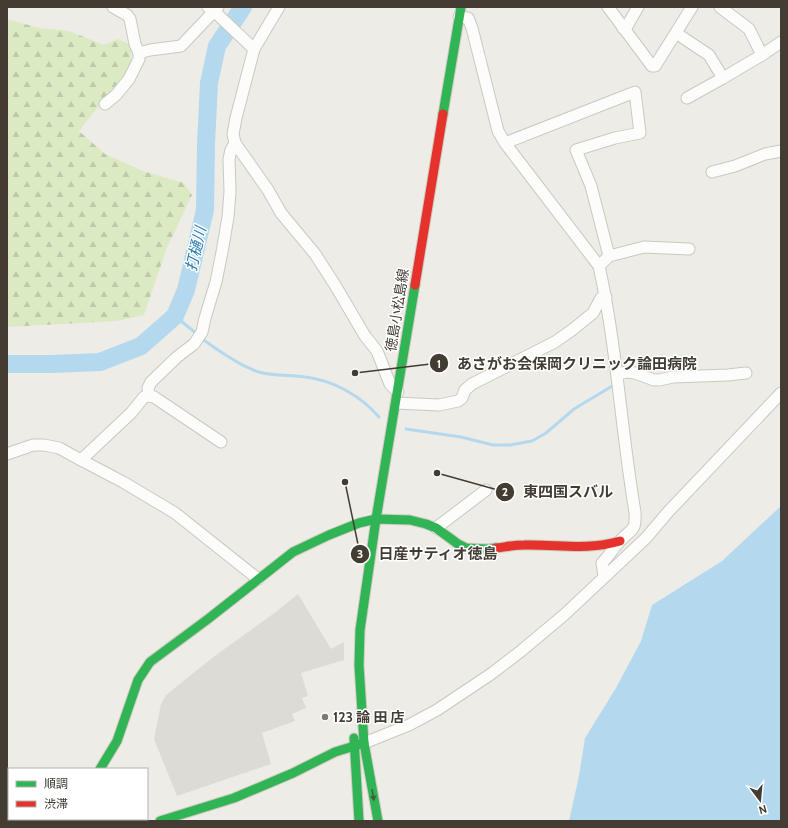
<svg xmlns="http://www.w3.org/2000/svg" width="788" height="828" font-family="Cabin,'Noto Sans JP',sans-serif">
	<defs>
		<pattern id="forest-firs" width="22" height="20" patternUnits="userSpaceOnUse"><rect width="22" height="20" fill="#dceac4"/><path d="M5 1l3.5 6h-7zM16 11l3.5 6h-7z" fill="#becaa9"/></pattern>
	</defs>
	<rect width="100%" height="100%" fill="#eeece6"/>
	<path fill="url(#forest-firs)" d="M 7,19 L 39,28 L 69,31 L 104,45 L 118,39 L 131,45 L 131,66 L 79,131 L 105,154 L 143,171 L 184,183 L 192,195 L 166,250 L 144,315 L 117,321 L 7,327 L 7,44 L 8,42 L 7,40 Z"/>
	<path fill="#dddbd6" d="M 298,594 L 331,649 L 344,642 L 344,660 L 301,673 L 308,696 L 302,698 L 306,708 L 292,714 L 295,721 L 262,733 L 271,764 L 177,796 L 154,739 L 161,704 L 166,695 L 212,658 L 277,611 Z"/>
	<path fill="#b4d9ee" d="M 781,506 L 781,821 L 569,821 L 579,776 L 585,738 L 616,688 L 641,641 L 652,605 L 722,561 Z"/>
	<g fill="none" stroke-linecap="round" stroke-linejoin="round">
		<g stroke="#b4d9ee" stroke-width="3">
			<path d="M 175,316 L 197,334"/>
			<path d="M 201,338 C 216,349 242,367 259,372 C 273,376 291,375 305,377 C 333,380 361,396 379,417"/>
			<path d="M 406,429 L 461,437 L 493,445 L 510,445 L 532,441 L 546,433 L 574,409 L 614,385"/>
		</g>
		<path stroke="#b4d9ee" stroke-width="18" d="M 7,364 L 52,364 L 100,362 L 141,346 L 175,316 L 186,290 L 205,210 L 206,144 L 209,83 L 217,46 L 243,7"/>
		<g stroke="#cac8c2" stroke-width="13">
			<g id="street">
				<path d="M 208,7 L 217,14 L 254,49 L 236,118 L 233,134 L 235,143 L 268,190 L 281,213 L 315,254 L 335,285 L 365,336 L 377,351 L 390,384 L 398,392"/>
				<path d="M 608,7 L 652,66 L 655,66 L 692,7"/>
				<path d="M 720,7 L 749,29 L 762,55"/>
				<path d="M 459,17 L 468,18 L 472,28 L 498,131 L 505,143 L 599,266"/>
				<path d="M 623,28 L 627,26 L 638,7"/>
				<path d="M 676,33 L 709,55 L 723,78 L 687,98"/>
				<path d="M 254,49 L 279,7"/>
				<path d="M 139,53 L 150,50 L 181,46 L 218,7"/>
				<path d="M 723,78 L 762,55 L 781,42"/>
				<path d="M 105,104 L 116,95 L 129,79 L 139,59 L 139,53 L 135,44 L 130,19 L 127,15 L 113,7"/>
				<path d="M 505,143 L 635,92 L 640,133 L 615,138 L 576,150 L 591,186 L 609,256 L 644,247 L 689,249"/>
				<path d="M 712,172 L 735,166 L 765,154 L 781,151"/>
				<path d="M 617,374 L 627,372 L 635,373 L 654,380 L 659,380 L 673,377 L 728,375 L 746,373"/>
				<path d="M 149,396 L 148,388 L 151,382 L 177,357 L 194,344 L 202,332 L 205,318 L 216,282 L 222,252 L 228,217 L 230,192 L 229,159 L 231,150 L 235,143"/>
				<path d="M 396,403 L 439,405 L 458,401 L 462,398 L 465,390 L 472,384 L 555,342 L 572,330 L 593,313 L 601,298 L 606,297"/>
				<path d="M 7,454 L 33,445 L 44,445 L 59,448 L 81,460 L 123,482 L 175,513 L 258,579"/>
				<path d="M 81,460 L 131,413 L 144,397 L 149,396 L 154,397 L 221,442"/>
				<path d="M 436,528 L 486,490"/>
				<path d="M 604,576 L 602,563 C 609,556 614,547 620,541 C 632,528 636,532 635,512 C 621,430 617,347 599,266 L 609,256"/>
				<path d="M 364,743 L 409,725 L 437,710 L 491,674 L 521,651 L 564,615 L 646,538 L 668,512 L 781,393"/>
				<path d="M 31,821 L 39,819"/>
			</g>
		</g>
		<g stroke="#cfcabe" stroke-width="11">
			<g id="fast">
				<path d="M 443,114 L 461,7"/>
				<path d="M 354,738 L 359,821"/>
				<path d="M 100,769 L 117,741 L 138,680 L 150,662 L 208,619 L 293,552 L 329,535 L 359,523 L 376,519 L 410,520 L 426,524 L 436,528 L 458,544 L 466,548 L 486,549 L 496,548"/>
				<path d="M 160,821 L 234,798 L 293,773 L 335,752 L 364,743"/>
				<path d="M 378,821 L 364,743 L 359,665 L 360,630 L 376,519 L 415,285"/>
			</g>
		</g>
		<g stroke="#cfcabe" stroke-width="11">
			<g id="jam">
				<path d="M 415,285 L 443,114"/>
				<path d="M 496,548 C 505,547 515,545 524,545 C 558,544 586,551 620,541"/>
			</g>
		</g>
		<use href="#street" stroke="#fcfcfb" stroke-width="11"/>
		<use href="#fast" stroke="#30b455" stroke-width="9"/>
		<use href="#jam" stroke="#e5322d" stroke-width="9"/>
	</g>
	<defs><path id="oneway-solid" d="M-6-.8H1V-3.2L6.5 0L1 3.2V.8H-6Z"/></defs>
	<use fill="#3d603d" href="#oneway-solid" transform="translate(373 795) rotate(80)"/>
	<circle fill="#7f7a72" stroke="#fff" stroke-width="1.5" cx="325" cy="717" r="4"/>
	<g text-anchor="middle" stroke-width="3" stroke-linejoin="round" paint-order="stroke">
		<g font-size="14" fill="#433c33" stroke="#fff">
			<text transform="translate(397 310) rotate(-81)" y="5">徳島小松島線</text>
		</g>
		<g font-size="14" font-weight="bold" fill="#433c33" stroke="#fff" text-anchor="start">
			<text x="333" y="722">123 論 田 店</text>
		</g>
		<g font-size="15" font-style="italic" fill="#297cb2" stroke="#fff">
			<text transform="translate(196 249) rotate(-77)" y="5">打樋川</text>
		</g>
	</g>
	<path fill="none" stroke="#433c33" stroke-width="1.5" d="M355 373L439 363M437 473L505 492M345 482L360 554"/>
	<g fill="#433c33" stroke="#fff" stroke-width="1.5">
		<circle cx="355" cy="373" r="4"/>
		<circle cx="437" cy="473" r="4"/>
		<circle cx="345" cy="482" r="4"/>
		<circle cx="439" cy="363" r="10"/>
		<circle cx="505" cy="492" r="10"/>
		<circle cx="360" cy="554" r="10"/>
	</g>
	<g font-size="12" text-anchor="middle" font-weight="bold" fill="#fff">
		<text x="439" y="368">1</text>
		<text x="505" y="496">2</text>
		<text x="360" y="558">3</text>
	</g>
	<g font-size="15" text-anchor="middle" font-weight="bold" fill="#433c33" stroke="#fff" stroke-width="3" stroke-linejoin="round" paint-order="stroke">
		<text x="577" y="369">あさがお会保岡クリニック論田病院</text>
		<text x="568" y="497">東四国スバル</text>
		<text x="438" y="559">日産サティオ徳島</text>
	</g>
	<rect width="788" height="828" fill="none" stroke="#433c33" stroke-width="16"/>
	<rect x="8" y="768" width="140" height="52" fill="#ffffff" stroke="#b4b1ad"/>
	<rect x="16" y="781" width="20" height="6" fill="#30b455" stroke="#b4b1ad"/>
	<text x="44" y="788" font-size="12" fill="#433c33">順調</text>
	<rect x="16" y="801" width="20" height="6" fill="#e5322d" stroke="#b4b1ad"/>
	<text x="44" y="808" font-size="12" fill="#433c33">渋滞</text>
	<g transform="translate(760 800) rotate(164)" stroke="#ffffff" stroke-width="3" paint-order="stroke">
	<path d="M0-3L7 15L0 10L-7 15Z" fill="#433c33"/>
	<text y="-6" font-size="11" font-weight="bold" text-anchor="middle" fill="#433c33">N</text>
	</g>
</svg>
